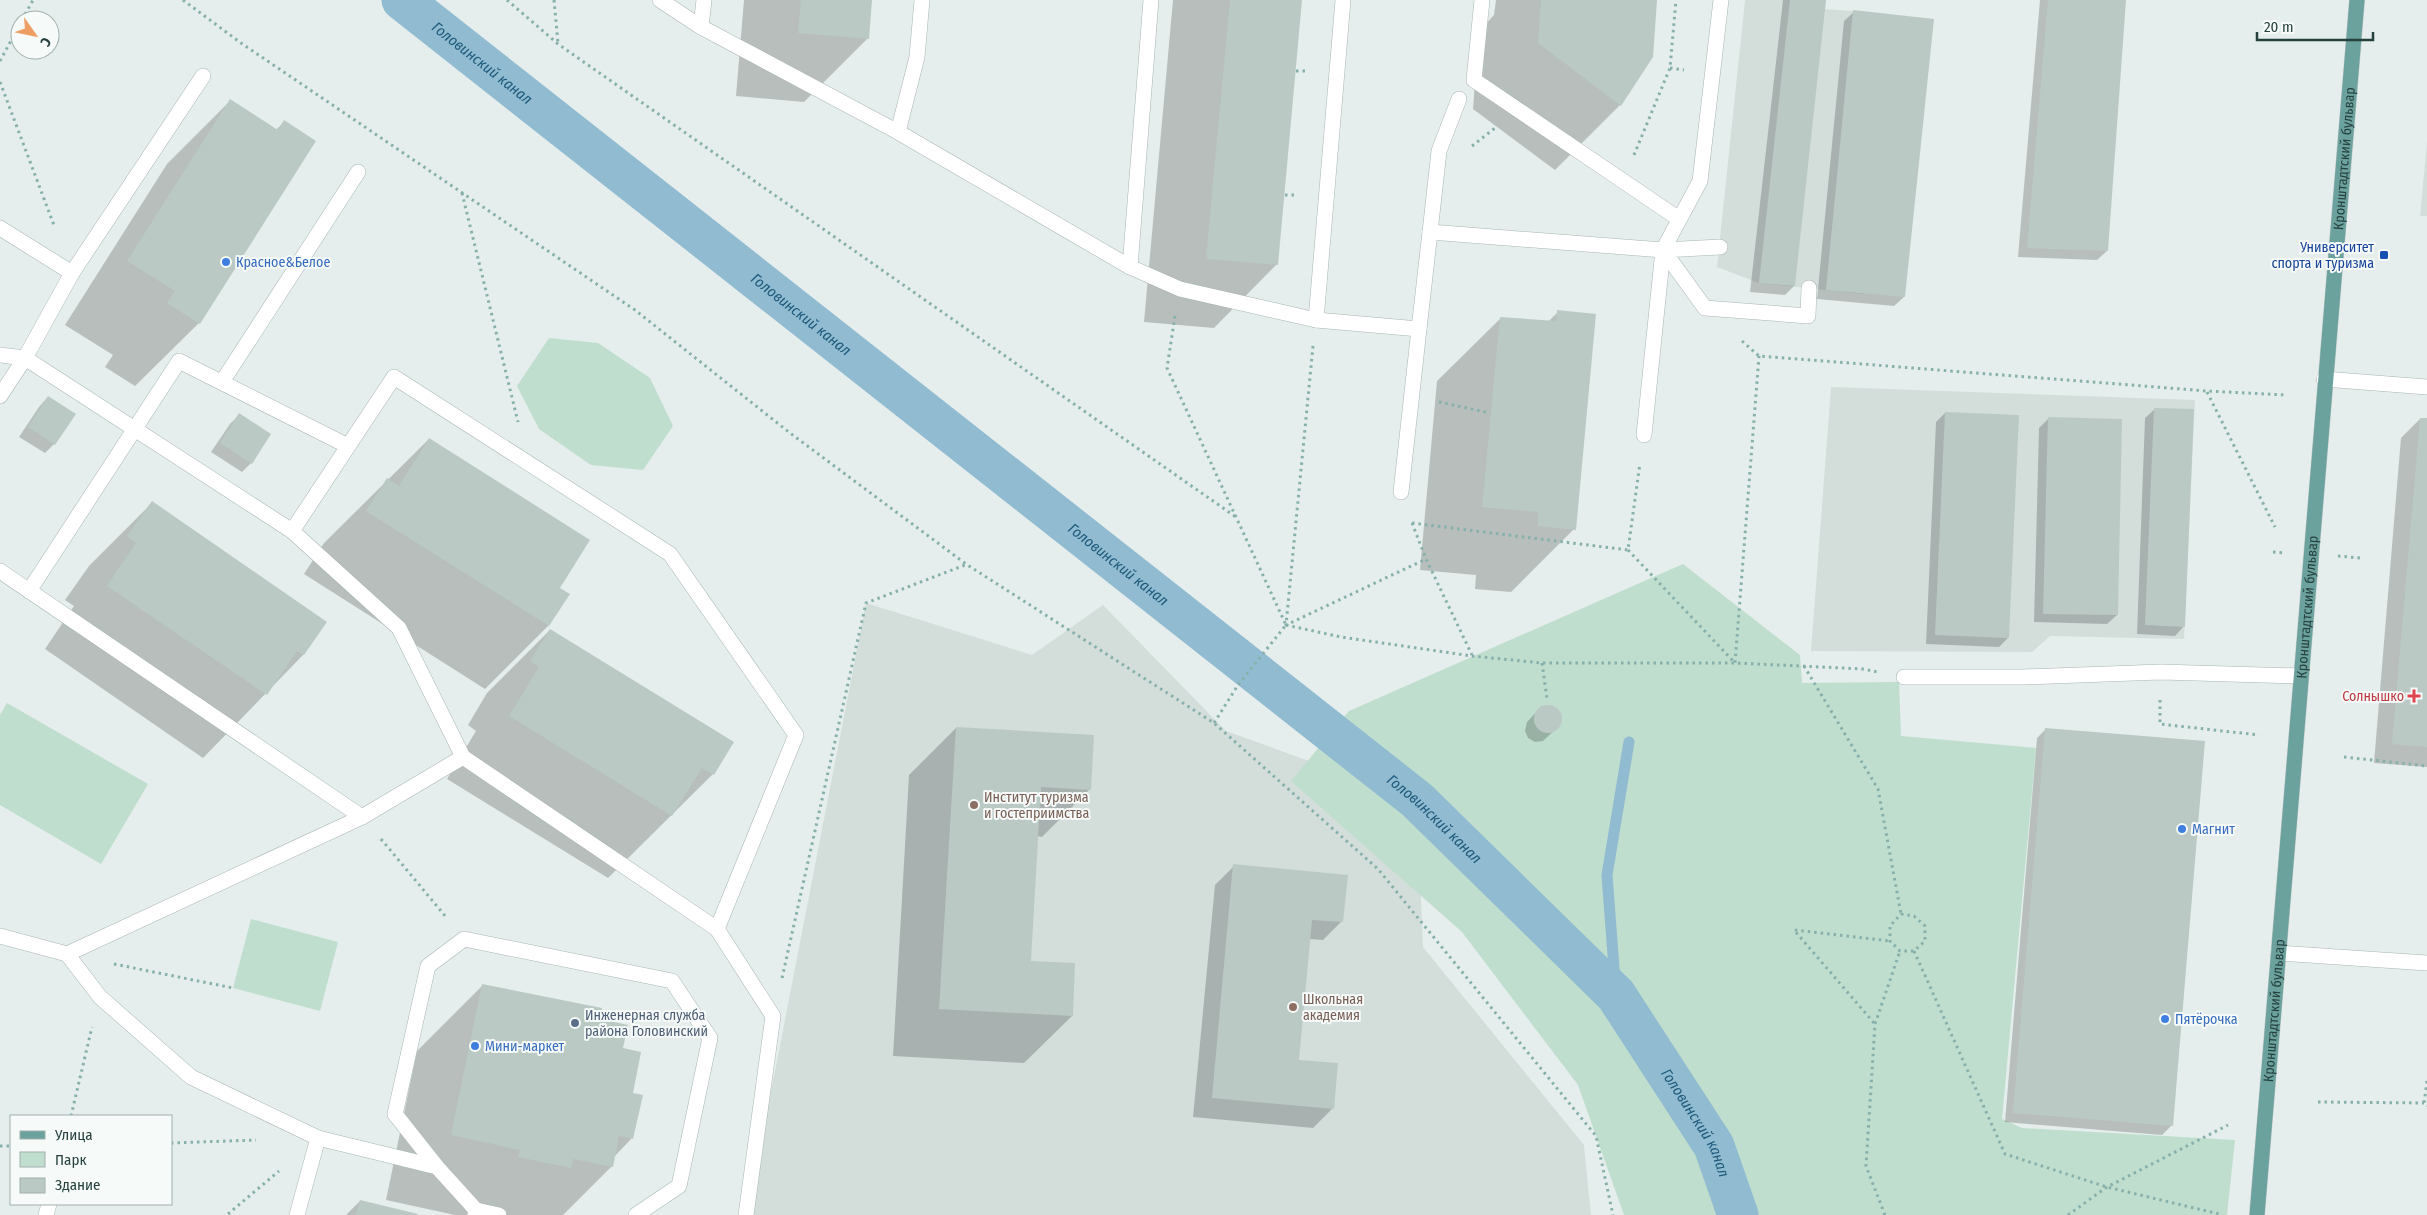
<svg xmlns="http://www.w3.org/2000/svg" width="2427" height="1215" font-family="'Fira Sans Condensed',sans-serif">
	<rect width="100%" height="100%" fill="#e5eeec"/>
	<g fill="#d3dedb">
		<path d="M 1745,0 L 1826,0 L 1825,9 L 1890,14 L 1864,294 L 1759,283 L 1717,267 Z"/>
		<path d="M 2427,142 L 2427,216 L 2420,216 Z"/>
		<path d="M 1831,387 L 2195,400 L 2184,639 L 2050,636 L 2032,652 L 1811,651 Z"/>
		<path d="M 866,603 L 1032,655 L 1103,605 L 1226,731 L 1417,800 L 1423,947 L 1584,1145 L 1591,1215 L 747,1215 Z"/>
	</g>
	<g fill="#bfdecd">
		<path d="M 549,338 L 598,343 L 650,378 L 673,426 L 643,470 L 591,465 L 539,429 L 517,386 Z"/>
		<path d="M 1683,564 L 1800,655 L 1802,683 L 1899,682 L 1901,736 L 2036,748 L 2002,1119 L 2022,1128 L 2235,1140 L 2227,1215 L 1624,1215 L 1578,1085 L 1462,932 L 1291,781 L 1349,711 Z"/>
		<path d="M 7,703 L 148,784 L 101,864 L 0,805 L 0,715 Z"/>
		<path d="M 251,919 L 338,942 L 320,1011 L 233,988 Z"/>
	</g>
	<g fill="#0003">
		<path d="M 744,0 L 871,0 L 868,38 L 804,102 L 736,96 Z"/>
		<path d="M 1173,0 L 1301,0 L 1277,264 L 1214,328 L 1144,322 Z"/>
		<path d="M 1496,0 L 1655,0 L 1620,105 L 1555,170 L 1473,109 L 1479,31 L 1494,15 Z"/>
		<path d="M 1783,0 L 1824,0 L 1794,286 L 1785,295 L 1750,292 Z"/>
		<path d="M 2040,0 L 2125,0 L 2107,251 L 2097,260 L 2018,257 Z"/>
		<path d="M 1854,12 L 1904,297 L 1894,306 L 1817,299 L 1844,21 Z"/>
		<path d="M 230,101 L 276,130 L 284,122 L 314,141 L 199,323 L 135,386 L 105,367 L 113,355 L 65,325 L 167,164 Z"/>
		<path d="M 1558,312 L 1574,529 L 1511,592 L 1475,589 L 1476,575 L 1420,570 L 1437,381 L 1501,318 L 1548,322 Z"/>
		<path d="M 48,397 L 54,444 L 45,453 L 19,437 L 39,407 Z"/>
		<path d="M 2155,409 L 2184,626 L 2175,636 L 2137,634 L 2145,418 Z"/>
		<path d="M 1945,413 L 2008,638 L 1999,647 L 1926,644 L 1936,422 Z"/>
		<path d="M 239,415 L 251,463 L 242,472 L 211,452 L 230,424 Z"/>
		<path d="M 2048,419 L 2117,615 L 2107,624 L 2034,622 L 2039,428 Z"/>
		<path d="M 2420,419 L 2427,420 L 2427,767 L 2374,763 L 2401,438 Z"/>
		<path d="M 429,439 L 558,588 L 568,594 L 548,626 L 485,689 L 304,574 L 324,543 Z"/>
		<path d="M 152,503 L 326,622 L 303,655 L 203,758 L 45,649 L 74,606 L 65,600 L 89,566 Z"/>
		<path d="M 550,630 L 713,774 L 608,878 L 447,779 L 476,731 L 468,725 L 487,693 Z"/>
		<path d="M 1542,706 L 1551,706 L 1558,710 L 1561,717 L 1560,725 L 1543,741 L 1535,742 L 1528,738 L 1525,731 L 1527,722 Z"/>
		<path d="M 956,728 L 1090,789 L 1042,837 L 1037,836 L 1030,962 L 1072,1016 L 1024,1063 L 893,1056 L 909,775 Z"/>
		<path d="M 2046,729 L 2203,742 L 2171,1126 L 2162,1135 L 2005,1122 L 2037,738 Z"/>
		<path d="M 1234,866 L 1342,921 L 1323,940 L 1309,939 L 1298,1061 L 1332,1109 L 1313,1128 L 1193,1117 L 1215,885 Z"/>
		<path d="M 483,985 L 598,1020 L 621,1049 L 631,1094 L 632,1138 L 614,1157 L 612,1166 L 563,1215 L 455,1215 L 386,1200 L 417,1051 Z"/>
		<path d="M 360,1201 L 416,1215 L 346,1215 Z"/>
	</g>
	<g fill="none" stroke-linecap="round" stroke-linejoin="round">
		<path stroke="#90bbd1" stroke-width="11" d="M 1616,995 L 1607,875 L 1629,742"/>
		<path stroke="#90bbd1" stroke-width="41" id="s1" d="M 402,0 L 1417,800 L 1616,995 L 1714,1146 L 1738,1215"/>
	</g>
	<g fill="#bbc9c5">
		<path d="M 801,0 L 872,0 L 869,39 L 798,33 Z"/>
		<path d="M 1230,0 L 1302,0 L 1278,265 L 1206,259 Z"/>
		<path d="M 1541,0 L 1657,0 L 1653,57 L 1621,106 L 1538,43 Z"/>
		<path d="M 1790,0 L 1826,0 L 1795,286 L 1759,283 Z"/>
		<path d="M 2048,0 L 2126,0 L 2108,251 L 2027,248 Z"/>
		<path d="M 1853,10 L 1934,19 L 1905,297 L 1826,290 Z"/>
		<path d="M 230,99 L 278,130 L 284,120 L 316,141 L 200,324 L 167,303 L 175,291 L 127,261 Z"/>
		<path d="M 1557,310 L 1596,314 L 1576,530 L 1538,526 L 1538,512 L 1482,507 L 1500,317 L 1556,321 Z"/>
		<path d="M 48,396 L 76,414 L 55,445 L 28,427 Z"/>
		<path d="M 2154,408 L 2194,409 L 2185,627 L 2145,625 Z"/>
		<path d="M 1945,412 L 2019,415 L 2009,638 L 1935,635 Z"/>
		<path d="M 239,413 L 271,434 L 252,464 L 220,443 Z"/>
		<path d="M 2048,417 L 2122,419 L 2118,615 L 2043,614 Z"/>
		<path d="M 2420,418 L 2427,418 L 2427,747 L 2392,744 Z"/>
		<path d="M 429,438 L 590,540 L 560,588 L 570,594 L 549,626 L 366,511 L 387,478 L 399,486 Z"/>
		<path d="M 152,501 L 327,622 L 304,655 L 297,651 L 267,695 L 107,586 L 136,543 L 127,536 Z"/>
		<path d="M 550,629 L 734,742 L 714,775 L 702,768 L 672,816 L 509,716 L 539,667 L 530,661 Z"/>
		<circle cx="1548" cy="719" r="14"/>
		<path d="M 956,727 L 1094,735 L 1091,790 L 1041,787 L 1031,961 L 1075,963 L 1073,1016 L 939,1009 Z"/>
		<path d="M 2045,728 L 2205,741 L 2173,1126 L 2013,1113 Z"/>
		<path d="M 1233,864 L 1348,875 L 1343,922 L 1312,920 L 1299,1060 L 1338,1063 L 1334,1109 L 1212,1098 Z"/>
		<path d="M 482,984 L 602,1008 L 600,1019 L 628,1025 L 623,1048 L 641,1052 L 633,1093 L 643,1095 L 633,1139 L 619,1136 L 613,1167 L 573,1159 L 571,1168 L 518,1157 L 520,1150 L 451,1135 Z"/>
		<path d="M 360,1200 L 418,1214 L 418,1215 L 356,1215 Z"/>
	</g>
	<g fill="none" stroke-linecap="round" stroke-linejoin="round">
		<g stroke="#a8b6b4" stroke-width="16">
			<g id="minor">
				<path d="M 660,0 L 701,27 L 898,132 L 1130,267 L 1180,289 L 1316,320 L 1419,329 L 1430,232 L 1663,250 L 1700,181 L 1721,0"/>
				<path d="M 1482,0 L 1474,80 L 1679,219"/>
				<path d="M 701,27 L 704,0"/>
				<path d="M 898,132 L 917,57 L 922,0"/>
				<path d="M 0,228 L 72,273"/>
				<path d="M 1430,232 L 1439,151 L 1459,99"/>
				<path d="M 1720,247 L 1663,250 L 1705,308 L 1808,316 L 1809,288"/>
				<path d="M 1130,267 L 1151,0"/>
				<path d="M 1316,320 L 1343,0"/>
				<path d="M 0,355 L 25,358 L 292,531 L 399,628 L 463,757 L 717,929 L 773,1016 L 746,1215"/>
				<path d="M 2324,379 L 2427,387"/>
				<path d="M 222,382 L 358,172"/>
				<path d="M 0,396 L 25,358 L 72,273 L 203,76"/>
				<path d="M 1644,435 L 1663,250"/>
				<path d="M 1401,492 L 1419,329"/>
				<path d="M 292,531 L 394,377 L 670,554 L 796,735 L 717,929"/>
				<path d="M 0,571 L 362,817"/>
				<path d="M 29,591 L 179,361 L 348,446"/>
				<path d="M 1904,677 L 2023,677 L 2161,672 L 2301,676"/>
				<path d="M 0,936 L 67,954 L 362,817 L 463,757"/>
				<path d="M 2278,953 L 2427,963"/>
				<path d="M 67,954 L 100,997 L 191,1077 L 318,1138 L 437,1167 L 476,1210"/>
				<path d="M 437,1167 L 395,1114 L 428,966 L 464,939 L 672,981 L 710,1038 L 679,1186 L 636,1215"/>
				<path d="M 46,1215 L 49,1204"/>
				<path d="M 297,1215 L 318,1138"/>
				<path d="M 475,1215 L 476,1210 L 499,1215"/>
			</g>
		</g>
		<g stroke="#c2cac9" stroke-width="16">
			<g id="major">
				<path id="s2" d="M 2257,1215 L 2357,0"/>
			</g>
		</g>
		<g stroke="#87b0ab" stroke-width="3" stroke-dasharray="2.5 4" stroke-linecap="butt">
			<path d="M 183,0 L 241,43 L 635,310 L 790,433 L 966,564 L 1214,723 L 1378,869 L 1596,1136 L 1613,1215"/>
			<path d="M 507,0 L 558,44 L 1236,517"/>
			<path d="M 554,0 L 558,43"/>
			<path d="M 22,20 L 33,0"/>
			<path d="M 0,61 L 20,24"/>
			<path d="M 1670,68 L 1684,70"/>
			<path d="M 1296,71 L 1309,71"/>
			<path d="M 0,82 L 55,228"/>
			<path d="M 1472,146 L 1495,128"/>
			<path d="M 1634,155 L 1670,68 L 1676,0"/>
			<path d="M 462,193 L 518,422"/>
			<path d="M 1285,195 L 1298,195"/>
			<path d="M 1175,316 L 1167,368 L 1286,625 L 1238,685 L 1214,723"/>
			<path d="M 1742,341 L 1759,356 L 2207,391 L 2286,395"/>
			<path d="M 1313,346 L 1286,625 L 1426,559 L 1472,655"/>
			<path d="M 2207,392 L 2275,527"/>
			<path d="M 1439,402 L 1490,413"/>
			<path d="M 1412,523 L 1628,550 L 1640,463"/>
			<path d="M 1412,523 L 1426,559"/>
			<path d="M 1628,550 L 1735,663 L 1759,356"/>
			<path d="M 2273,552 L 2285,553"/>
			<path d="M 2338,556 L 2360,558"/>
			<path d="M 1286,625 L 1341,637 L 1472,656 L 1542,663 L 1735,663 L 1864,669 L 1877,672"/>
			<path d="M 1542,663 L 1547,699"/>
			<path d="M 1804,666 L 1878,789 L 1901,914"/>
			<path d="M 2160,700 L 2160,724 L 2259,735"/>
			<path d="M 2344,757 L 2427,766"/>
			<path d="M 381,839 L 446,917"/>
			<path d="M 1901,914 L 1914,916 L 1925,926 L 1925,941 L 1914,951 L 1900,951 L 1890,941 L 1890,926 Z"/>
			<path d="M 1914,951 L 2005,1154 L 2107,1187 L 2219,1214"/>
			<path d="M 114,964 L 233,988"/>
			<path d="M 782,978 L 866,603 L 965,565"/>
			<path d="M 1874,1023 L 1794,930 L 1890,941"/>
			<path d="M 2427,1081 L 2424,1103 L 2427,1106"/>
			<path d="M 2318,1102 L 2424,1103"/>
			<path d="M 71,1116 L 92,1027"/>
			<path d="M 171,1143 L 256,1140"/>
			<path d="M 0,1146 L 11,1146"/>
			<path d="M 228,1214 L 279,1171"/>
			<path d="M 1885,1215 L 1866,1166 L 1875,1024 L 1900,951"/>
			<path d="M 2068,1215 L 2107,1187 L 2228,1125"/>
		</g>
		<use href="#minor" stroke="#fff" stroke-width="15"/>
		<use href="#major" stroke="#6ba29e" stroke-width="15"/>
	</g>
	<rect fill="#1a4fb4" stroke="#f6faf9" stroke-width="2" x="2379" y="250" width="10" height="10" rx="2.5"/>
	<g fill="#3f7fe0" stroke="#f6faf9" stroke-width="2">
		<circle cx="226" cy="262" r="5"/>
		<circle cx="2182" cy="829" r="5"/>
		<circle cx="2165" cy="1019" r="5"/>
		<circle cx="475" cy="1046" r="5"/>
	</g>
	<path fill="#e0444e" stroke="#f6faf9" stroke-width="2" d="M2411.5 688.5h5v5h5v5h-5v5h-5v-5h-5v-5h5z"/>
	<g fill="#8d6e63" stroke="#f6faf9" stroke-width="2">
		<circle cx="974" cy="805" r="5"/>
		<circle cx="1293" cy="1007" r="5"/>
	</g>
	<circle fill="#5c6f8a" stroke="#f6faf9" stroke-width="2" cx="575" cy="1023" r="5"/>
	<g text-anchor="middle" stroke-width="4" stroke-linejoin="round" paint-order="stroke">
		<g font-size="14" fill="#25403d" stroke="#f6faf9">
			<text dy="5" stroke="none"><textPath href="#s2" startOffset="1060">Кронштадтский бульвар</textPath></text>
			<text dy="5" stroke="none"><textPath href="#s2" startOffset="610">Кронштадтский бульвар</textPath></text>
			<text dy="5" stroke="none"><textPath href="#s2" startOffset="205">Кронштадтский бульвар</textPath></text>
		</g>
		<g font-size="14" fill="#164399" stroke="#f6faf9" text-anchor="end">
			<text x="2374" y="252">Университет<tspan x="2374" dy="16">спорта и туризма</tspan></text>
		</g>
		<g font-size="14" fill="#366cbe" stroke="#f6faf9" text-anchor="start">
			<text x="236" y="267">Красное&amp;Белое</text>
			<text x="2192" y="834">Магнит</text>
			<text x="2175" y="1024">Пятёрочка</text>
			<text x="485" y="1051">Мини-маркет</text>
		</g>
		<g font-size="14" fill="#be3a42" stroke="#f6faf9" text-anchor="end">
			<text x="2404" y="701">Солнышко</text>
		</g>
		<g font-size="14" fill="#785e54" stroke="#f6faf9" text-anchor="start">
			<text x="984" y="802">Институт туризма<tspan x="984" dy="16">и гостеприимства</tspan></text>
			<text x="1303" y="1004">Школьная<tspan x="1303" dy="16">академия</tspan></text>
		</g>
		<g font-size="14" fill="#4e5e75" stroke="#f6faf9" text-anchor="start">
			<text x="585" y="1020">Инженерная служба<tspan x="585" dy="16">района Головинский</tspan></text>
		</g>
		<g font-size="15" font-style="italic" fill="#205b7b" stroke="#f6faf9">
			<text dy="5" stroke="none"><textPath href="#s1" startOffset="102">Головинский канал</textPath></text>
			<text dy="5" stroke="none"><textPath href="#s1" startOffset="508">Головинский канал</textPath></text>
			<text dy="5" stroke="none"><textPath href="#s1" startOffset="912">Головинский канал</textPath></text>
			<text dy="5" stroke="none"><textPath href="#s1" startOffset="1318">Головинский канал</textPath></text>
			<text dy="5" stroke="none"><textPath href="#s1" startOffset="1722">Головинский канал</textPath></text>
		</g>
	</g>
	<rect x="10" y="1115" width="162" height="90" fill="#f6faf9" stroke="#a2b0ae"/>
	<rect x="20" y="1131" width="25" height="8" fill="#6ba29e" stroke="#a2b0ae"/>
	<text x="55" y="1140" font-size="15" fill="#25403d">Улица</text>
	<rect x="20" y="1152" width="25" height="15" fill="#bfdecd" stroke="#a2b0ae"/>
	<text x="55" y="1165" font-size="15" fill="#25403d">Парк</text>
	<rect x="20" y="1178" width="25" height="15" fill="#bbc9c5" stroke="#a2b0ae"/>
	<text x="55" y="1190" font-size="15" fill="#25403d">Здание</text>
	<g transform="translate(35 35) rotate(123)"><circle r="24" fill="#f6faf9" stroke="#a2b0ae"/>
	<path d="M0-4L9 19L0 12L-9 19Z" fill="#ee9e63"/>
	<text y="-8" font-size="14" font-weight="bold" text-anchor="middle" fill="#25403d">С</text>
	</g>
	<path d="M2257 32v8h116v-8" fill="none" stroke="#25403d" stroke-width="2.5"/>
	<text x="2264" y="32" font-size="15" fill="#25403d" stroke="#f6faf9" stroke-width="4" paint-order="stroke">20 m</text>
</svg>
